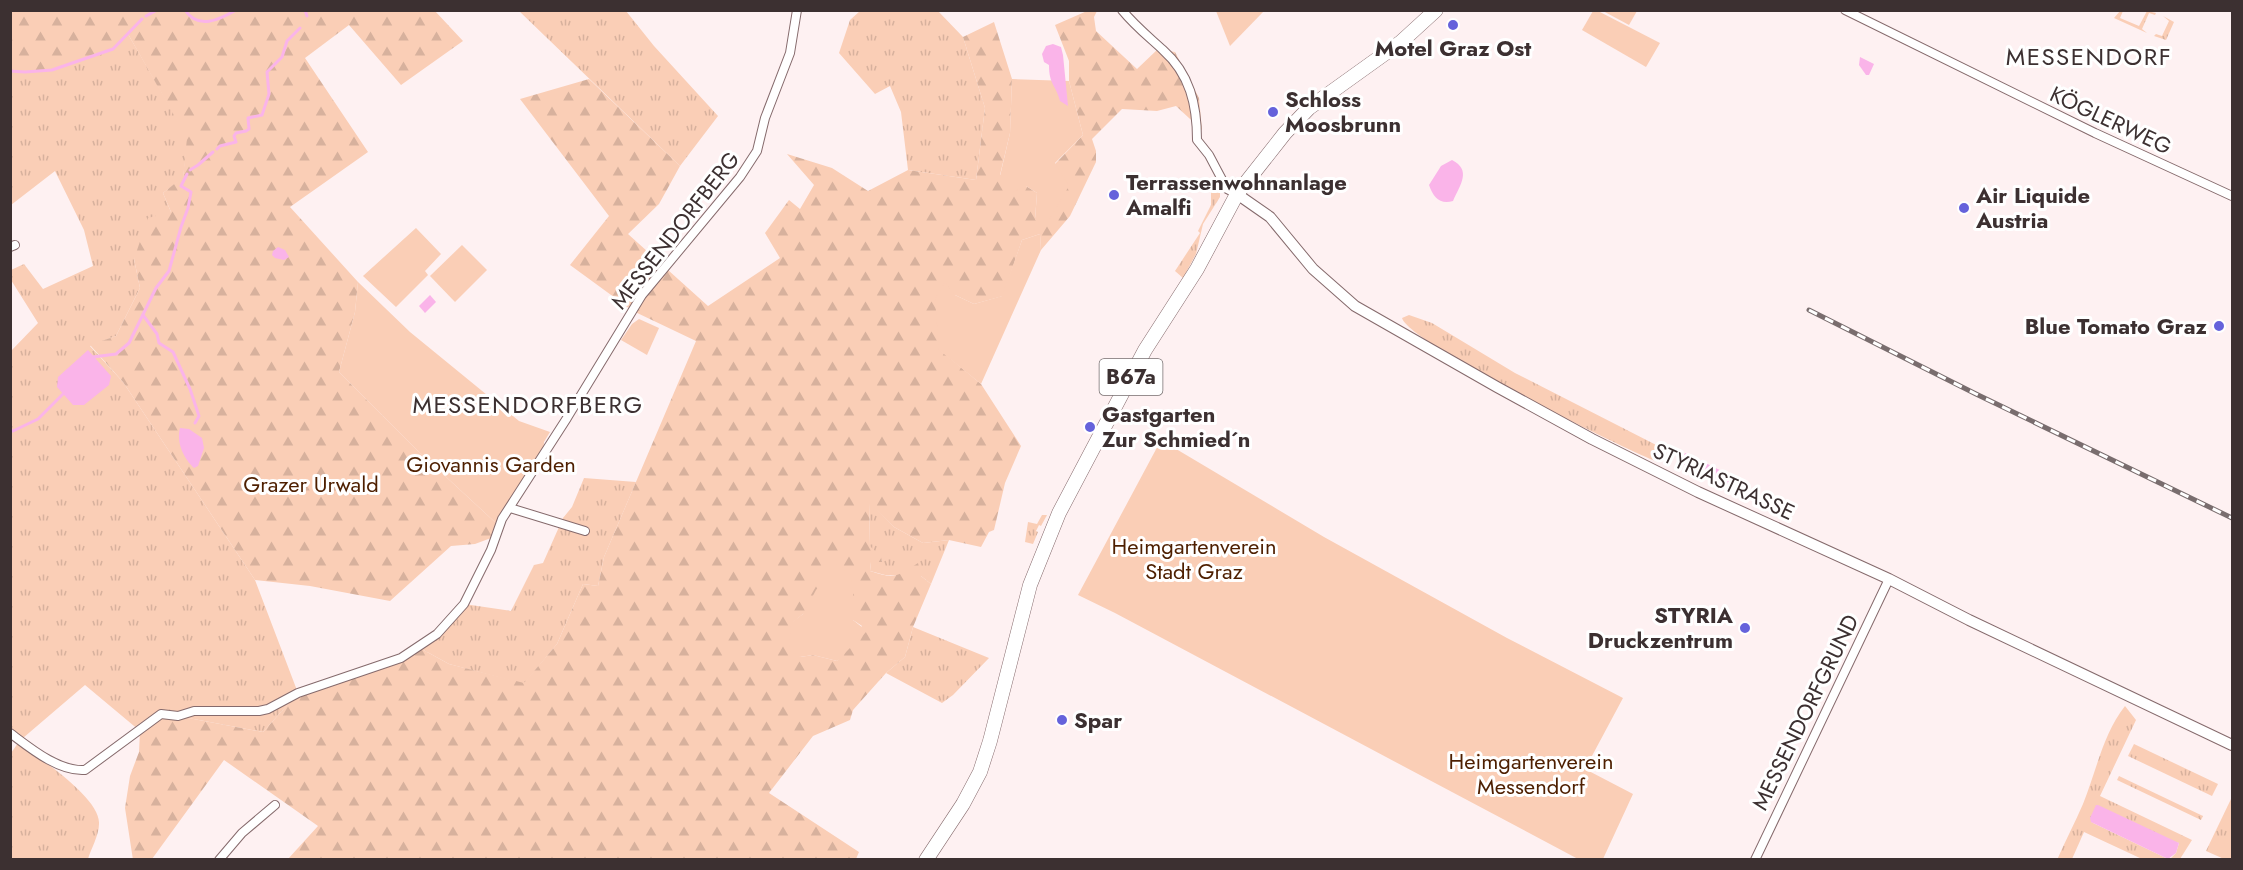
<svg xmlns="http://www.w3.org/2000/svg" width="2243" height="870" font-family="Jost,sans-serif">
	<defs>
		<pattern id="grass-tufts" width="24" height="20" patternUnits="userSpaceOnUse" patternTransform="scale(1.5)"><rect width="24" height="20" fill="#faceb6"/><path d="M3 7l-1-3M5 7V3M7 7l1-3M15 17l-1-3M17 17v-4M19 17l1-3" fill="none" stroke="#d7b19d"/></pattern>
		<pattern id="forest-firs" width="22" height="20" patternUnits="userSpaceOnUse" patternTransform="scale(1.5)"><rect width="22" height="20" fill="#faceb6"/><path d="M5 1l3.5 6h-7zM16 11l3.5 6h-7z" fill="#d7b19d"/></pattern>
	</defs>
	<rect width="100%" height="100%" fill="#fef1f2"/>
	<g fill="url(#grass-tufts)">
		<path d="M 519,11 L 626,11 L 654,46 L 718,116 L 680,166 Z"/>
		<path d="M 860,11 L 938,11 L 963,37 L 985,108 L 976,180 L 908,170 L 901,112 L 890,86 L 875,94 L 839,53 L 850,20 Z"/>
		<path d="M 2120,11 L 2123,11 L 2120,18 L 2139,26 L 2147,11 L 2156,13 L 2155,15 L 2149,13 L 2142,29 L 2147,33 L 2114,18 Z"/>
		<path d="M 2163,16 L 2174,22 L 2166,40 L 2154,36 L 2156,34 L 2162,36 L 2169,21 Z"/>
		<path d="M 128,34 L 188,138 L 183,178 L 163,193 L 171,212 L 134,259 L 140,288 L 116,336 L 90,346 L 123,382 L 255,580 L 298,693 L 263,732 L 167,714 L 140,731 L 85,685 L 23,738 L 11,728 L 11,351 L 38,323 L 11,280 L 11,270 L 24,264 L 43,289 L 93,266 L 84,230 L 55,171 L 11,205 L 11,71 L 25,72 Z"/>
		<path d="M 1215,181 L 1220,189 L 1220,197 L 1203,224 L 1196,254 L 1183,278 L 1175,271 L 1200,233 L 1198,231 L 1211,205 L 1211,184 Z"/>
		<path d="M 1409,315 L 1432,323 L 1515,373 L 1666,450 C 1666,456 1665,460 1658,462 C 1624,449 1409,343 1402,318 Z"/>
		<path d="M 584,478 L 636,482 L 604,557 L 598,586 L 583,584 L 557,644 L 524,684 L 449,664 L 418,647 L 464,604 L 511,611 L 534,565 L 543,563 L 563,518 L 572,507 Z"/>
		<path d="M 870,502 L 894,527 L 923,543 L 949,540 L 931,584 L 921,576 L 885,575 L 870,571 L 871,562 L 882,561 L 869,546 Z"/>
		<path d="M 1042,515 L 1047,515 L 1041,526 L 1039,525 L 1036,531 L 1038,532 L 1033,544 L 1025,542 L 1028,522 L 1037,524 Z"/>
		<path d="M 913,627 L 989,658 L 953,695 L 942,703 L 886,673 L 905,657 Z"/>
		<path d="M 2125,706 L 2136,720 L 2100,796 L 2192,840 L 2180,859 L 2170,859 L 2176,853 L 2179,843 L 2091,822 L 2168,859 L 2142,859 L 2084,832 L 2072,859 L 2057,860 C 2065,841 2075,823 2083,804 C 2096,772 2103,734 2125,706 Z"/>
		<path d="M 18,743 C 38,757 101,798 99,824 C 99,835 91,849 88,859 L 11,860 L 11,753 Z"/>
		<path d="M 2134,744 L 2218,784 L 2212,796 L 2128,756 Z"/>
		<path d="M 2119,776 L 2203,816 L 2201,820 L 2117,780 Z"/>
		<path d="M 2231,799 L 2232,859 L 2224,859 L 2206,851 Z"/>
	</g>
	<g fill="url(#forest-firs)" fill-rule="evenodd">
		<path d="M 11,11 L 435,11 L 463,41 L 401,85 L 349,25 L 305,58 L 368,152 L 290,207 L 358,282 L 355,312 L 339,372 L 417,450 L 497,524 L 491,538 L 475,544 L 451,546 L 390,601 L 310,586 L 255,580 L 123,382 L 90,345 L 116,336 L 140,288 L 134,259 L 148,218 L 171,212 L 163,193 L 183,177 L 187,138 L 128,34 L 113,49 L 52,70 L 25,72 L 11,71 Z"/>
		<path d="M 1087,11 L 1097,11 L 1094,17 L 1096,31 L 1137,69 L 1158,49 L 1175,52 L 1199,98 L 1202,130 L 1176,106 L 1157,111 L 1122,109 L 1092,139 L 1096,151 L 1096,162 L 1070,216 L 1041,250 L 1040,234 L 1022,240 L 1003,296 L 974,304 L 955,295 L 940,350 L 981,384 L 1021,446 L 1005,483 L 994,530 L 989,532 L 981,547 L 949,540 L 923,543 L 894,527 L 870,503 L 869,545 L 881,557 L 882,562 L 871,562 L 870,571 C 894,579 897,577 918,563 L 921,576 L 931,584 L 913,627 L 905,657 L 886,673 L 853,710 L 850,720 L 813,736 L 769,793 L 859,852 L 856,859 L 288,859 L 318,826 L 224,760 L 152,859 L 133,860 L 125,808 L 130,776 L 139,752 L 140,731 L 167,714 L 263,732 L 298,693 L 401,658 L 418,647 L 449,664 L 524,683 L 557,644 L 583,584 L 598,586 L 604,557 L 696,341 L 633,311 L 570,265 L 609,216 L 520,99 L 589,79 L 680,166 L 659,204 L 628,234 L 708,306 L 780,258 L 765,233 L 789,200 L 800,209 L 814,185 L 787,154 L 832,168 L 868,191 L 908,170 L 976,180 L 985,108 L 963,37 L 994,22 L 1012,79 L 1010,133 L 1000,175 L 1009,175 L 1037,193 L 1035,219 L 1055,164 L 1083,135 L 1069,81 L 1069,61 L 1055,25 ZM 853,588 L 853,620 L 862,626 L 837,661 L 813,655 L 800,657 L 792,623 L 803,614 Z"/>
	</g>
	<g fill="#faceb6">
		<path d="M 1216,11 L 1264,11 L 1230,46 Z"/>
		<path d="M 1593,11 L 1598,11 L 1660,43 L 1646,67 L 1582,30 Z"/>
		<path d="M 1603,11 L 1637,11 L 1629,25 Z"/>
		<path d="M 1012,79 L 1069,81 L 1083,135 L 1055,163 L 1069,186 L 1049,220 L 1035,220 L 1037,193 L 1026,186 L 1009,194 L 1009,176 L 1000,176 L 1010,133 Z"/>
		<path d="M 416,228 L 441,254 L 425,271 L 428,275 L 396,307 L 363,276 Z"/>
		<path d="M 1040,234 L 1041,250 L 981,384 L 939,350 L 935,299 L 945,282 L 955,295 L 974,304 L 1002,296 L 1022,240 Z"/>
		<path d="M 462,245 L 487,270 L 455,302 L 430,276 Z"/>
		<path d="M 358,282 L 410,332 L 519,421 L 550,432 L 544,442 L 543,456 L 497,524 L 417,450 L 339,372 L 355,312 Z"/>
		<path d="M 639,319 L 659,328 L 647,355 L 621,340 L 632,324 Z"/>
		<path d="M 1161,440 L 1324,537 L 1507,638 L 1623,698 L 1585,769 L 1633,794 L 1603,859 L 1578,859 L 1115,613 L 1078,595 Z"/>
		<path d="M 837,564 L 850,574 L 853,588 L 853,620 L 867,631 L 837,661 L 813,655 L 800,657 L 789,650 L 791,623 L 803,614 L 816,590 Z"/>
	</g>
	<g fill="#fab4e9">
		<path d="M 1053,44 L 1061,47 L 1063,55 L 1068,106 L 1060,101 C 1056,85 1049,85 1049,65 L 1044,62 L 1042,54 L 1046,46 Z"/>
		<path d="M 1860,57 L 1874,64 L 1869,75 L 1866,75 L 1859,65 Z"/>
		<path d="M 1452,160 C 1472,170 1460,185 1453,201 C 1440,205 1433,197 1429,185 L 1441,166 Z"/>
		<path d="M 278,247 L 285,250 L 289,257 L 284,260 L 275,258 L 272,255 L 273,251 Z"/>
		<path d="M 430,295 L 436,302 L 425,313 L 419,306 Z"/>
		<path d="M 88,350 L 111,376 L 109,385 L 84,405 L 73,405 L 57,387 L 58,377 Z"/>
		<path d="M 180,428 L 189,429 L 202,438 L 204,448 L 198,466 L 194,468 C 184,459 176,443 180,428 Z"/>
		<path d="M 1685,453 L 1732,476 L 1727,486 L 1681,463 Z"/>
		<path d="M 2096,805 L 2098,805 L 2179,843 L 2176,853 L 2168,859 L 2091,822 L 2090,818 Z"/>
	</g>
	<g fill="none" stroke-linecap="round" stroke-linejoin="round">
		<g stroke="#fab4e9" stroke-width="3">
			<path d="M 185,10 C 198,30 219,20 236,10"/>
			<path d="M 305,10 L 307,16"/>
			<path d="M 146,16 L 157,10"/>
			<path d="M 10,71 L 25,72 L 52,70 L 113,49 L 142,19"/>
			<path d="M 217,149 L 220,146 L 236,142 L 234,136 L 236,133 L 246,131 L 249,129 L 248,118 L 262,115 L 269,94 L 267,72 L 282,57 L 287,41 L 300,28"/>
			<path d="M 190,170 L 198,165 L 213,152"/>
			<path d="M 143,315 L 157,334 L 159,343 L 173,352 L 190,389 L 199,416 L 195,423"/>
			<path d="M 93,357 L 116,354 L 129,343 L 156,288 L 169,271 L 181,227 L 188,208 L 191,192 L 181,186 L 187,174"/>
			<path d="M 10,430 L 13,431 L 38,419 L 64,393"/>
		</g>
		<g stroke="#856a6c" stroke-width="10">
			<g id="minor">
				<path d="M 1122,10 C 1135,26 1149,37 1163,50 C 1190,74 1197,105 1197,140 L 1209,155 L 1227,189 L 1237,194"/>
				<path d="M 1845,10 L 2095,133 L 2232,196"/>
				<path d="M 10,247 L 15,245"/>
				<path d="M 510,508 L 585,531"/>
				<path d="M 10,733 C 30,748 59,772 85,770 L 161,714 L 178,716 L 194,711 L 259,711 L 268,709 L 298,693 L 401,658 L 437,634 L 464,604 L 491,550 L 502,519 L 567,418 L 642,295 L 740,177 L 757,151 L 765,118 L 790,53 L 797,10"/>
				<path d="M 219,860 L 242,833 L 275,805"/>
				<path d="M 1755,860 L 1889,579"/>
			</g>
		</g>
		<g stroke="#856a6c" stroke-width="12">
			<path id="tertiary" d="M 1237,194 L 1270,217 L 1313,269 L 1355,306 L 1497,387 L 1592,439 L 1698,492 L 1889,579 L 1969,620 L 2232,745"/>
		</g>
		<g stroke="#856a6c" stroke-width="15">
			<path id="primary" d="M 926,860 L 963,804 L 980,772 L 990,741 L 1030,585 L 1059,513 L 1145,350 L 1197,269 L 1237,194 L 1285,133 L 1309,108 L 1401,42 L 1436,10"/>
		</g>
		<use href="#minor" stroke="#fff" stroke-width="8"/>
		<use href="#tertiary" stroke="#fff" stroke-width="10"/>
		<use href="#primary" stroke="#fff" stroke-width="14"/>
		<g stroke="#796d6e" stroke-width="5">
			<path id="rail" d="M 1809,310 L 1976,394 L 2232,518"/>
		</g>
		<use href="#rail" stroke="#fff" stroke-width="3" stroke-dasharray="9" stroke-linecap="butt"/>
	</g>
	<g fill="#6562db" stroke="#fff" stroke-width="2">
		<circle cx="1453" cy="25" r="6"/>
		<circle cx="1273" cy="112" r="6"/>
		<circle cx="1114" cy="195" r="6"/>
		<circle cx="1964" cy="208" r="6"/>
		<circle cx="2219" cy="326" r="6"/>
		<circle cx="1090" cy="427" r="6"/>
		<circle cx="1745" cy="628" r="6"/>
		<circle cx="1062" cy="720" r="6"/>
	</g>
	<g text-anchor="middle" stroke-width="6" stroke-linejoin="round" paint-order="stroke">
		<rect fill="#fff" stroke="#766e6f" stroke-width="1.5" x="1099.5" y="359" width="63" height="36" rx="4.5"/>
		<g font-size="21" font-weight="bold" fill="#3c3031">
			<text x="1131" y="384">B67a</text>
		</g>
		<g font-size="22" font-weight="bold" fill="#3c3031" stroke="#fff" text-anchor="start">
			<text x="1453" y="56" text-anchor="middle">Motel Graz Ost</text>
			<text x="1285" y="107">Schloss<tspan x="1285" dy="25">Moosbrunn</tspan></text>
			<text x="1126" y="190">Terrassenwohnanlage<tspan x="1126" dy="25">Amalfi</tspan></text>
			<text x="1976" y="203">Air Liquide<tspan x="1976" dy="25">Austria</tspan></text>
			<text x="2207" y="334" text-anchor="end">Blue Tomato Graz</text>
			<text x="1102" y="422">Gastgarten<tspan x="1102" dy="25">Zur Schmied´n</tspan></text>
			<text x="1733" y="623" text-anchor="end">STYRIA<tspan x="1733" dy="25">Druckzentrum</tspan></text>
			<text x="1074" y="728">Spar</text>
		</g>
		<g font-size="22" fill="#3c3031" stroke="#fff">
			<text transform="translate(2111 120) rotate(25)" y="8">KÖGLERWEG</text>
			<text transform="translate(675 230) rotate(-52)" y="8">MESSENDORFBERG</text>
			<text transform="translate(1724 481) rotate(25)" y="8">STYRIASTRASSE</text>
			<text transform="translate(1805 712) rotate(-64)" y="8">MESSENDORFGRUND</text>
		</g>
		<g font-size="22" fill="#4e1f00" stroke="#fff">
			<text x="491" y="472">Giovannis Garden</text>
			<text x="311" y="492">Grazer Urwald</text>
			<text x="1194" y="554">Heimgartenverein<tspan x="1194" dy="25">Stadt Graz</tspan></text>
			<text x="1531" y="769">Heimgartenverein<tspan x="1531" dy="25">Messendorf</tspan></text>
		</g>
		<g font-size="24" letter-spacing="1.5" fill="#3c3031" stroke="#fff">
			<text x="2089" y="65">MESSENDORF</text>
			<text x="528" y="413">MESSENDORFBERG</text>
		</g>
	</g>
	<rect width="2243" height="870" fill="none" stroke="#3c3031" stroke-width="24"/>
</svg>
